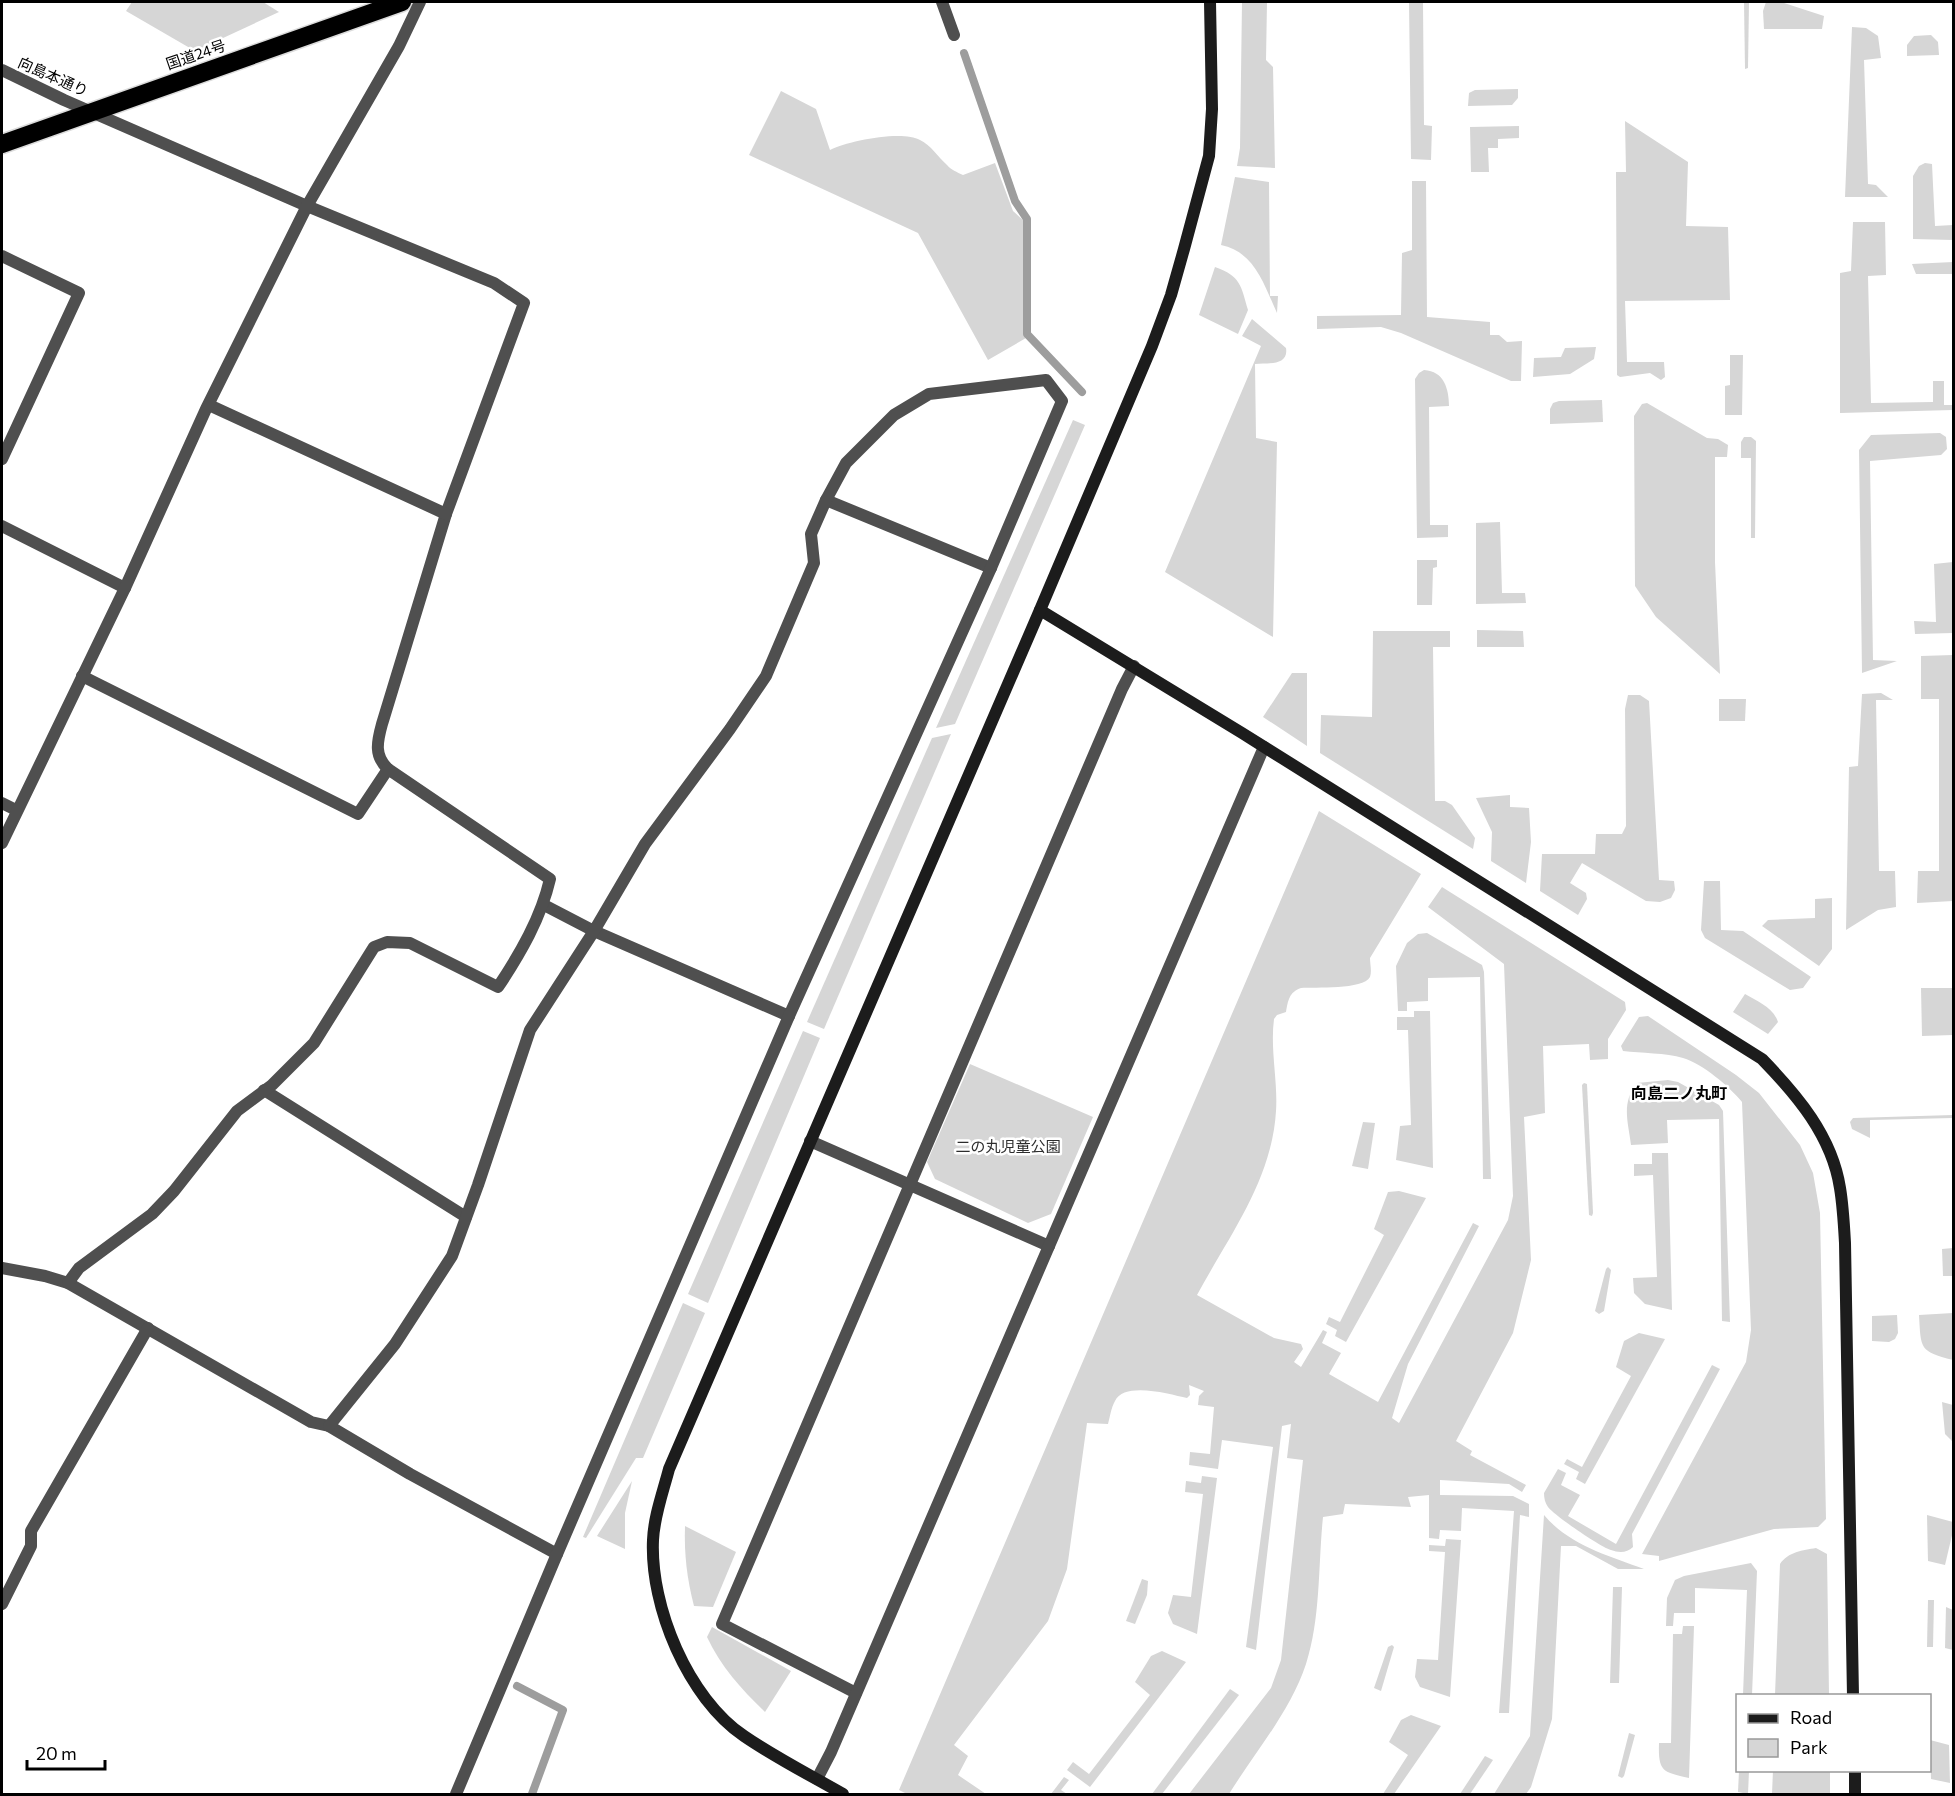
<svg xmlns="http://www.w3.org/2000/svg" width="1955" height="1796" font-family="Commissioner,'Noto Sans JP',sans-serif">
	<rect width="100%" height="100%" fill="#fff"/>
	<g fill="#d6d6d6">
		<path d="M 132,2 L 263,2 L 279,12 L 195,51 L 126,11 Z"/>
		<path d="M 1242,2 L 1267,2 L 1266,60 L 1273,67 L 1275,168 L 1237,166 L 1240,148 Z"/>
		<path d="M 1409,2 L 1423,2 L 1424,125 L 1432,126 L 1431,160 L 1411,159 Z"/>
		<path d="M 1744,2 L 1749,2 L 1748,68 L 1745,69 Z"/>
		<path d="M 1766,2 L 1781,2 L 1824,16 L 1822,29 L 1764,29 L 1763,11 Z"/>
		<path d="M 1852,27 L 1866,28 L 1878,36 L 1881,58 L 1864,60 L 1868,184 L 1876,185 L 1888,197 L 1845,197 Z"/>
		<path d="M 1931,35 L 1938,42 L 1939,55 L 1907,56 L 1907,45 L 1914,36 Z"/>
		<path d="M 1518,89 L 1518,98 L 1512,105 L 1468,106 L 1469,93 L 1475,90 Z"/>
		<path d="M 781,91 L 816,109 L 830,150 C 848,141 902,130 920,140 C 931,145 938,157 947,165 C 951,170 957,172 963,175 L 995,163 L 1013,211 L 1024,221 L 1026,338 L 988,360 L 918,233 L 749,155 Z"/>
		<path d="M 1625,121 L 1688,162 L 1686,226 L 1728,227 L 1730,300 L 1625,301 L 1627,362 L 1664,362 L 1665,377 L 1661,380 L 1650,373 L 1620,377 L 1617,375 L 1616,172 L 1626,172 Z"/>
		<path d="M 1519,126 L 1519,138 L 1498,139 L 1498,148 L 1488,148 L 1489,172 L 1471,172 L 1470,127 Z"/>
		<path d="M 1925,163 L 1932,164 L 1935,226 L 1953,225 L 1953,240 L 1913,239 L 1913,176 L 1919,166 Z"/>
		<path d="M 1235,177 L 1269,182 L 1270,296 L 1278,296 L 1277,313 C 1264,285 1255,252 1221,245 Z"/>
		<path d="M 1412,181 L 1426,181 L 1427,317 L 1490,322 L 1490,335 L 1499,335 L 1507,342 L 1522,341 L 1521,381 L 1511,381 L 1401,333 L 1381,327 L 1317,329 L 1317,316 L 1401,315 L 1402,253 L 1412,250 Z"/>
		<path d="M 1853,222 L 1885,222 L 1886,275 L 1868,276 L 1871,403 L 1933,402 L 1933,381 L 1944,381 L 1944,405 L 1953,405 L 1953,410 L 1840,413 L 1840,273 L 1851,271 Z"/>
		<path d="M 1953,262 L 1953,274 L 1916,274 L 1912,264 Z"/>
		<path d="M 1215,267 C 1241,276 1241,286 1248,310 L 1238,334 L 1199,315 Z"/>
		<path d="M 1252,319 L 1286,348 C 1289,366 1267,363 1255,364 L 1256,438 L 1277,442 L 1273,637 L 1165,572 L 1261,346 L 1242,336 Z"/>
		<path d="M 1596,347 L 1594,359 L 1570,374 L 1533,377 L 1534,358 L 1561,357 L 1565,348 Z"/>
		<path d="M 1730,355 L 1743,355 L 1742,415 L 1725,415 L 1725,386 L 1730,385 Z"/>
		<path d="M 1424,370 C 1444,371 1449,389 1449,406 L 1429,407 L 1430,525 L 1448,525 L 1448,537 L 1417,538 L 1415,379 L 1419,373 Z"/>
		<path d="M 1602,400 L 1603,422 L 1550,424 L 1550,409 L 1553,403 L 1559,401 Z"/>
		<path d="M 1647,403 L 1707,438 L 1718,439 L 1728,445 L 1727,457 L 1715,457 L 1715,562 L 1720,674 L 1656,617 L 1635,586 L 1634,416 L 1642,404 Z"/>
		<path d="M 1073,420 L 1085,425 L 955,724 L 936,728 Z"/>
		<path d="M 1940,433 L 1946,437 L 1947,449 L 1941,455 L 1870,461 L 1873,660 L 1897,661 L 1862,673 L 1859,450 L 1871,435 Z"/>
		<path d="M 1744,437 L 1751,437 L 1756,441 L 1755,538 L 1751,538 L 1751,458 L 1741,458 L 1741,442 Z"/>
		<path d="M 1500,522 L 1502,593 L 1525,593 L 1526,603 L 1476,604 L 1476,523 Z"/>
		<path d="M 1417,560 L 1437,560 L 1437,567 L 1433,568 L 1432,605 L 1417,605 Z"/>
		<path d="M 1953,562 L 1953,633 L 1915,634 L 1914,621 L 1936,622 L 1934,564 Z"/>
		<path d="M 1477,630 L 1523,631 L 1524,647 L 1477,647 Z"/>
		<path d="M 1373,631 L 1450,631 L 1450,647 L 1433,647 L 1435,801 L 1445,801 L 1452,805 L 1475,838 L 1473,849 L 1320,753 L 1321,715 L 1372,717 Z"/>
		<path d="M 1953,655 L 1953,901 L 1917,903 L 1918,871 L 1939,871 L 1939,699 L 1921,699 L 1921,656 Z"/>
		<path d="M 1292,673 L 1307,673 L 1307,746 L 1263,717 Z"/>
		<path d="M 1881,693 L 1893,700 L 1876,700 L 1879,871 L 1895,871 L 1896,907 L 1878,910 L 1846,930 L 1849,767 L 1858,766 L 1862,694 Z"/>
		<path d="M 1628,695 L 1640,695 L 1649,701 L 1659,880 L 1674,881 L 1675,890 L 1671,898 L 1660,902 L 1646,901 L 1582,863 L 1570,883 L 1586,893 L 1587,899 L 1578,915 L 1540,891 L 1542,854 L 1595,854 L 1596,834 L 1622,834 L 1626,826 L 1625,709 Z"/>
		<path d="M 1719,699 L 1746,699 L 1745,721 L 1719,721 Z"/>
		<path d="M 951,734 L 824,1029 L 807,1022 L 932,738 Z"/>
		<path d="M 1510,795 L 1510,807 L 1529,808 L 1531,842 L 1526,883 L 1491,861 L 1492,832 L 1476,798 Z"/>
		<path d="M 1319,811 L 1421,874 L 1370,958 C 1370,964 1372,971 1370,977 C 1363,990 1315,987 1301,988 C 1289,992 1288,1001 1286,1012 L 1277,1015 L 1274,1019 C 1270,1050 1278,1081 1276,1111 C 1272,1180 1229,1236 1197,1295 L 1274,1338 L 1301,1344 L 1303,1349 L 1294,1362 L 1301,1367 L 1323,1330 L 1327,1332 L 1322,1343 L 1341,1353 L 1329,1374 L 1378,1402 L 1473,1223 L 1479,1226 L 1408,1364 L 1392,1418 L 1399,1423 L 1508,1220 L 1513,1196 L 1504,964 L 1428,907 L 1442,887 L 1625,1002 L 1626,1010 L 1608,1039 L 1608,1059 L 1590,1060 L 1589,1044 L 1543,1046 L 1545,1113 L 1524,1117 L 1531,1260 L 1513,1333 L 1456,1441 L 1472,1451 L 1470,1455 L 1526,1485 L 1522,1492 L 1509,1484 L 1440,1480 L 1440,1495 L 1513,1496 L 1529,1504 L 1529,1517 L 1520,1515 L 1509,1713 L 1499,1713 L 1514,1511 L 1462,1508 L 1461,1531 L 1440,1530 L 1439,1539 L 1429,1538 L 1429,1495 L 1408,1497 L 1411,1507 L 1345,1504 L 1343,1514 L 1323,1517 C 1318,1565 1321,1617 1306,1664 C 1290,1712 1255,1752 1229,1794 L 1189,1794 L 1271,1688 L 1281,1660 L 1303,1460 L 1287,1458 L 1291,1424 L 1282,1426 L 1256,1650 L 1246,1647 L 1273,1447 L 1222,1440 L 1218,1469 L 1189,1465 L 1190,1452 L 1210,1454 L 1214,1407 L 1198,1405 L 1199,1396 L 1204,1391 L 1189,1385 L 1190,1395 L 1187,1398 C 1170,1394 1124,1381 1115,1401 C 1111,1408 1110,1417 1108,1424 L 1087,1423 L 1067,1569 L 1048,1621 L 954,1745 L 968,1756 L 958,1775 L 986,1794 L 907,1794 L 899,1790 Z"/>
		<path d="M 1704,881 L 1720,881 L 1721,930 L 1743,931 L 1811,977 L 1803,988 L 1790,990 L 1705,938 L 1701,930 Z"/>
		<path d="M 1832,898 L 1832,949 L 1819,966 L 1762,926 L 1768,920 L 1815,918 L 1815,899 Z"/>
		<path d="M 1427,933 L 1482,965 L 1484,972 L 1491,1179 L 1483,1179 L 1480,977 L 1428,978 L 1428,1001 L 1407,1002 L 1407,1011 L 1398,1011 L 1396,966 L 1407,943 L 1418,934 Z"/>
		<path d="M 1921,988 L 1953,988 L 1953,1035 L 1922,1036 Z"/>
		<path d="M 1745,994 C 1758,1002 1773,1007 1778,1022 L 1768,1034 L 1733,1012 Z"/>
		<path d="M 1414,1011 L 1430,1011 L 1433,1168 L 1396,1160 L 1400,1126 L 1411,1125 L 1408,1030 L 1397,1030 L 1397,1017 L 1414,1017 Z"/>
		<path d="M 1648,1016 L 1736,1075 L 1759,1093 L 1800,1145 L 1813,1173 L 1820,1213 L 1826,1519 L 1818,1527 L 1774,1529 L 1659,1561 L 1659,1556 L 1642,1554 L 1746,1362 L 1751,1330 L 1742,1102 C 1730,1087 1703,1064 1683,1058 C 1666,1053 1641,1053 1623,1051 L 1621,1046 L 1639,1017 Z"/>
		<path d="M 803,1031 L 820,1038 L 708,1303 L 688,1294 Z"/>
		<path d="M 970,1064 L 1093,1117 L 1051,1214 L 1028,1223 L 935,1179 L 927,1162 Z"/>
		<path d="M 1668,1080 L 1678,1082 L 1719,1105 L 1723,1111 L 1730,1322 L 1722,1321 L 1719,1119 L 1667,1120 L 1668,1143 L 1631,1145 C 1628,1121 1621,1103 1637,1083 Z"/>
		<path d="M 1584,1083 L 1587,1084 L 1593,1213 L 1592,1216 L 1589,1215 L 1582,1085 Z"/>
		<path d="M 1953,1115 L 1953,1132 L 1953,1118 L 1870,1120 L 1870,1138 L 1852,1129 L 1850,1122 L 1853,1118 Z"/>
		<path d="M 1363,1122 L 1375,1123 L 1368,1169 L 1352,1166 Z"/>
		<path d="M 1652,1153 L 1668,1153 L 1672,1310 L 1645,1304 L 1634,1293 L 1633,1278 L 1657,1277 L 1653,1175 L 1634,1176 L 1634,1164 L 1652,1164 Z"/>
		<path d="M 1399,1191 L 1426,1198 L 1346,1342 L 1335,1336 L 1337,1330 L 1326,1324 L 1329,1317 L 1340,1322 L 1384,1235 L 1374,1229 L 1388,1192 Z"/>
		<path d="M 1953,1248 L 1953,1276 L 1943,1276 L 1942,1249 Z"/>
		<path d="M 1608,1267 L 1611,1270 L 1604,1311 L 1599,1314 L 1595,1311 L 1606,1269 Z"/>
		<path d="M 683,1303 L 705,1313 L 643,1458 L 636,1458 L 586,1538 L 583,1537 Z"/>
		<path d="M 1953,1313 L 1953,1360 C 1919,1351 1921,1349 1919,1315 Z"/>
		<path d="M 1897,1315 L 1898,1333 L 1895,1339 L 1889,1342 L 1872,1341 L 1872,1316 Z"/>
		<path d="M 1639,1333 L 1665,1339 L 1585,1484 L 1576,1479 L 1579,1472 L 1564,1464 L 1567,1459 L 1582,1467 L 1631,1376 L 1616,1367 L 1624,1341 Z"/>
		<path d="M 1712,1365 L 1720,1369 L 1632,1534 L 1633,1547 C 1627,1553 1619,1553 1611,1550 C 1600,1547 1554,1515 1548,1507 C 1545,1503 1544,1498 1544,1493 L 1558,1469 L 1566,1473 L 1561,1485 L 1580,1495 L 1568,1516 L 1616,1544 Z"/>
		<path d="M 1942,1402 L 1953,1405 L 1953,1442 L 1945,1434 Z"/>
		<path d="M 1202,1476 L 1217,1478 L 1197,1634 L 1173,1624 L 1168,1613 L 1173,1595 L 1191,1597 L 1203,1494 L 1185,1492 L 1186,1481 L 1201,1483 Z"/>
		<path d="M 632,1481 L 625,1513 L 625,1549 L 597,1536 Z"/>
		<path d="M 1544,1515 C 1569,1545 1609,1556 1644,1569 L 1618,1569 L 1576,1546 L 1561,1546 L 1552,1719 L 1531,1787 L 1526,1794 L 1494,1794 L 1530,1736 Z"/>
		<path d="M 1927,1515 L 1953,1522 L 1953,1531 L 1945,1565 L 1928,1561 Z"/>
		<path d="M 685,1526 L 736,1552 L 713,1607 L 694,1606 C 687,1579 684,1554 685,1526 Z"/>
		<path d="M 1446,1539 L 1461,1540 L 1450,1697 L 1420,1687 L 1415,1677 L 1417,1659 L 1438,1660 L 1445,1552 L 1429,1551 L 1429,1545 L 1445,1546 Z"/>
		<path d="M 1816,1548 L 1827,1554 L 1829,1695 L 1775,1695 L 1780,1564 C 1788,1552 1803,1550 1816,1548 Z"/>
		<path d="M 1751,1563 L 1757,1571 L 1752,1695 L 1743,1695 L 1747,1590 L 1695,1588 L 1695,1613 L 1674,1613 L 1673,1626 L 1666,1626 L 1667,1598 L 1675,1580 L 1684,1576 Z"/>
		<path d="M 1142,1579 L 1148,1581 L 1147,1595 L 1135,1624 L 1126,1621 Z"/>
		<path d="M 1613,1587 L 1622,1587 L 1619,1683 L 1610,1683 Z"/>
		<path d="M 1928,1600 L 1934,1600 L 1933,1647 L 1927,1647 Z"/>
		<path d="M 1946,1607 L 1953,1610 L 1953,1650 L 1945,1648 Z"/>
		<path d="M 1683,1626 L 1694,1626 L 1689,1778 C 1663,1772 1658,1772 1659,1743 L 1671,1743 L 1673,1634 L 1682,1634 Z"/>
		<path d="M 712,1627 L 791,1671 L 765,1712 C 742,1690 721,1667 707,1637 Z"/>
		<path d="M 1392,1645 L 1394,1647 L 1381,1691 L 1374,1688 L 1388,1647 Z"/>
		<path d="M 1162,1651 L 1186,1662 L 1090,1787 L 1067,1770 L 1073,1762 L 1089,1774 L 1150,1695 L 1135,1682 L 1151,1656 Z"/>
		<path d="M 1230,1689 L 1239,1695 L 1162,1794 L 1152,1794 Z"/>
		<path d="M 1411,1715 L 1441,1726 L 1394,1794 L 1383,1794 L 1408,1755 L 1389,1742 L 1401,1720 Z"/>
		<path d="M 1629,1733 L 1635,1735 L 1624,1776 L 1622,1778 L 1618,1776 Z"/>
		<path d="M 1930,1740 L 1949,1745 L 1950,1783 L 1931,1779 Z"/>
		<path d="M 1485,1756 L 1493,1760 L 1470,1794 L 1460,1794 Z"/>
		<path d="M 1773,1770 L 1830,1771 L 1830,1794 L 1772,1794 Z"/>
		<path d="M 1739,1771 L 1749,1771 L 1748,1794 L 1738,1792 Z"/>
		<path d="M 1064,1777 L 1069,1780 L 1061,1790 L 1067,1794 L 1051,1794 Z"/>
	</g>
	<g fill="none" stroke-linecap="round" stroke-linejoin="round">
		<g stroke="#9d9d9d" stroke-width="8">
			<path d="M 964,53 L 1015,201 L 1027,219 L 1027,334 L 1082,392"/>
			<path d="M 517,1686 L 563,1710 L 532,1794"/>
		</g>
		<g stroke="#dbdbdb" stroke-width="21">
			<path id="highway" d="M 2,144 L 402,2"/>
		</g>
		<g stroke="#4f4f4f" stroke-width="12">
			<path d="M 942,2 L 954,35"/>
			<path d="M 2,70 L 64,100 L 307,206 L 494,283 L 524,303 L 446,514 L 382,724 C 377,742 374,756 388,769"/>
			<path d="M 2,256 L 79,293 L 2,459"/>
			<path d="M 209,405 L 446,514"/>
			<path d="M 826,500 L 991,568"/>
			<path d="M 2,526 L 125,588"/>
			<path d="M 2,803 L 16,810"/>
			<path d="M 2,843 L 125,588 L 206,409 L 307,206 L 399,46 L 420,2"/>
			<path d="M 544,905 L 594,931 L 789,1016"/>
			<path d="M 264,1090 L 466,1217"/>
			<path d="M 810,1141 L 1049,1246"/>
			<path d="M 2,1268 L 45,1276 L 68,1283 L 311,1422 L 329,1426 L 410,1474 L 557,1554"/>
			<path d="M 68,1283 L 79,1268 L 152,1214 L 174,1191 L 237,1111 L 272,1085 L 314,1043 L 374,947 L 387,942 L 410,943 L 498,987 C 520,954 541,918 550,879 L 388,769 L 358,814 L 82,676"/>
			<path d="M 329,1426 L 395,1344 L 452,1256 L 478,1185 L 530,1030 L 594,931 L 645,844 L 730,729 L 766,676 L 814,563 L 811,534 L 826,500 L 846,463 L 894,415 L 929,394 L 1046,380 L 1062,401 L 1059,408 L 991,568 L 789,1016 L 557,1554 L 456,1794"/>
			<path d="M 2,1604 L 31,1546 L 31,1531 L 148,1328"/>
			<path d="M 856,1693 L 722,1624 L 1122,689 L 1134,666"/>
			<path d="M 817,1779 L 831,1752 L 1264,747"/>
		</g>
		<g stroke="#1c1c1c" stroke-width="12">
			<path d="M 1040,610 L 1242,733 L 1762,1059 C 1797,1095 1832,1136 1840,1188 C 1843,1206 1844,1225 1845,1243 L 1853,1696"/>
			<path d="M 1855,1770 L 1855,1794"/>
			<path d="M 843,1794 C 810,1775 776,1758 744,1736 C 688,1698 650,1607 653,1540 C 654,1516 663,1492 669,1469 L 1040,610 L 1152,346 L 1171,295 L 1184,249 L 1209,156 L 1212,109 L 1210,2"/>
		</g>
		<use href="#highway" stroke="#000" stroke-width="18"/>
	</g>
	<g text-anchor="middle" stroke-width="5" stroke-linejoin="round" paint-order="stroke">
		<g font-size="15" fill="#000" stroke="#fff">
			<text transform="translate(196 55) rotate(-19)" y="5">国道24号</text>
			<text transform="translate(53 77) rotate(24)" y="5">向島本通り</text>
		</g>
		<g font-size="15" fill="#2d2d2d" stroke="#fff">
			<text x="1008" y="1152">二の丸児童公園</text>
		</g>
		<g font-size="16" font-weight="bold" fill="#000" stroke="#fff">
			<text x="1679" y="1099">向島二ノ丸町</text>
		</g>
	</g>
	<rect width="1955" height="1796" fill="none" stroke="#000000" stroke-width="6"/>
	<rect x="1736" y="1694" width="195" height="78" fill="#ffffff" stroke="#999999" stroke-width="1.5"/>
	<rect x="1748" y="1714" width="30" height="9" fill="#1c1c1c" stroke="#999999" stroke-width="1.5"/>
	<text x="1790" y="1724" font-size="18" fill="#000000">Road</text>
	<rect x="1748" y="1739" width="30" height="18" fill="#d6d6d6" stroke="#999999" stroke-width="1.5"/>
	<text x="1790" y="1754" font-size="18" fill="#000000">Park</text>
	<path d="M27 1760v9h78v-9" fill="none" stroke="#000000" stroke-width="3"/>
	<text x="36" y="1760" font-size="18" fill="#000000" stroke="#ffffff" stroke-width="4.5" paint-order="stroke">20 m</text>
</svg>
